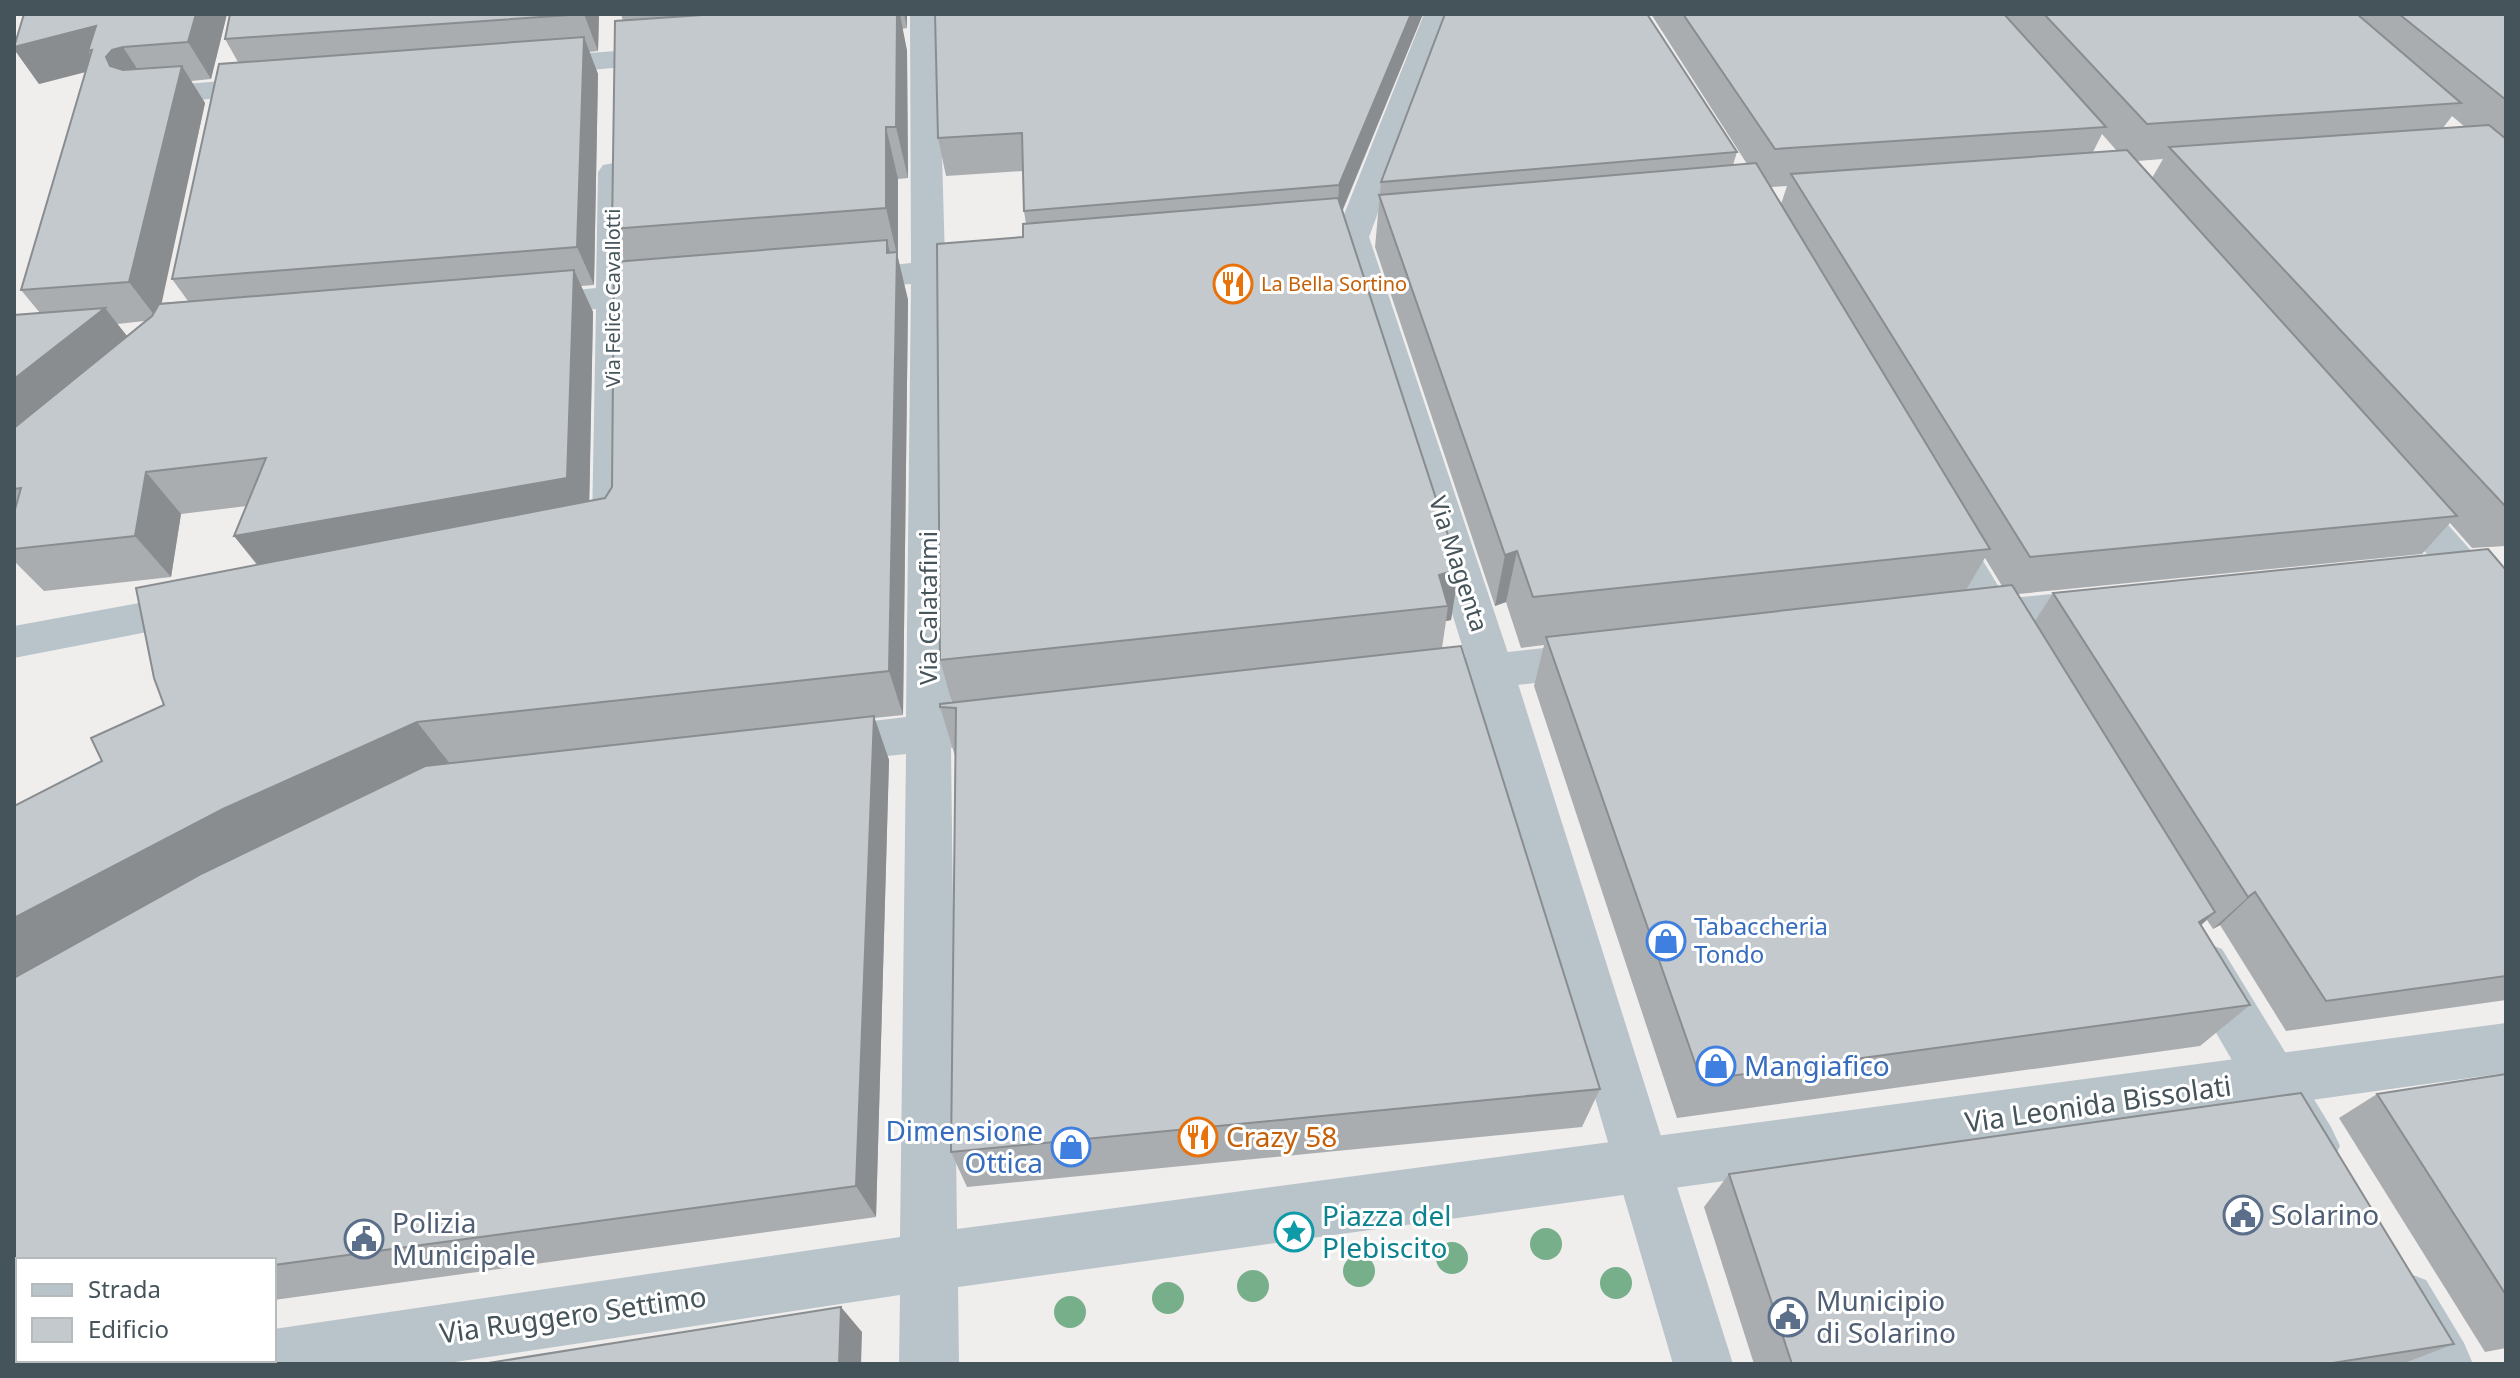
<svg xmlns="http://www.w3.org/2000/svg" width="2520" height="1378" font-family="'Noto Sans',sans-serif">
	<rect width="100%" height="100%" fill="#f0eded"/>
	<g fill="none" stroke-linecap="round" stroke-linejoin="round">
		<g fill="#b8c4ca" fill-rule="evenodd">
			<path d="M 910,14 L 938,14 L 945,260 L 996,256 L 1008,259 L 1013,266 L 1008,273 L 945,281 L 951,712 L 1004,706 L 1020,711 L 1026,724 L 1020,737 L 1004,742 L 951,748 L 957,1229 L 2506,1023 L 2506,1073 L 958,1287 L 959,1364 L 899,1364 L 900,1295 L 442,1364 L 246,1364 L 244,1360 L 274,1360 L 274,1329 L 900,1237 L 906,754 L 822,763 L 806,758 L 799,745 L 806,732 L 822,727 L 906,717 L 911,284 L 842,289 L 830,286 L 825,279 L 830,272 L 911,263 Z"/>
			<path d="M 672,47 L 682,50 L 686,56 L 682,62 L 533,75 L 523,72 L 519,66 L 523,60 L 533,57 Z"/>
			<path d="M 273,77 L 283,80 L 288,86 L 283,92 L 148,105 L 137,102 L 133,96 L 137,90 L 148,87 Z"/>
			<path d="M 614,163 L 625,165 L 630,172 L 631,285 L 673,281 L 685,284 L 690,292 L 685,300 L 631,306 L 632,533 L 626,543 L 598,551 L 584,546 L 578,536 L 584,526 L 592,523 L 596,309 L 527,315 L 515,312 L 510,304 L 515,296 L 596,288 L 598,172 L 603,165 Z"/>
			<path d="M 2397,479 L 2411,483 L 2506,590 L 2506,634 L 2491,629 L 2383,503 L 2377,493 L 2383,483 Z"/>
			<path d="M 2102,589 L 2117,594 L 2123,605 L 2117,616 L 2102,621 L 1971,634 L 1956,629 L 1950,618 L 1956,607 L 1971,602 Z"/>
			<path d="M 199,592 L 214,597 L 220,608 L 214,619 L 14,658 L 14,626 Z"/>
			<path d="M 1597,642 L 1612,647 L 1619,659 L 1612,671 L 1597,676 L 1454,692 L 1439,687 L 1432,675 L 1439,663 L 1454,658 Z"/>
		</g>
		<g fill="#b8c4ca" fill-rule="evenodd">
			<path d="M 1424,14 L 1452,14 L 1369,237 L 1514,671 L 1733,1364 L 1673,1364 L 1470,671 L 1335,237 Z"/>
			<path d="M 1943,514 L 1957,518 L 2025,630 L 2031,642 L 2025,654 L 2010,658 L 1995,654 L 1923,528 L 1929,518 Z"/>
			<path d="M 2204,942 L 2222,949 L 2331,1127 L 2340,1146 L 2331,1165 L 2312,1173 L 2293,1165 L 2186,981 L 2179,965 L 2186,949 Z"/>
			<path d="M 2405,1272 L 2426,1280 L 2464,1343 L 2473,1364 L 2409,1364 L 2376,1301 L 2384,1280 Z"/>
		</g>
	</g>
	<g fill="#78af8b">
		<circle cx="1546" cy="1244" r="16"/>
		<circle cx="1452" cy="1258" r="16"/>
		<circle cx="1359" cy="1271" r="16"/>
		<circle cx="1616" cy="1283" r="16"/>
		<circle cx="1253" cy="1286" r="16"/>
		<circle cx="1168" cy="1298" r="16"/>
		<circle cx="1070" cy="1312" r="16"/>
	</g>
	<g fill="#a9adb0" fill-rule="evenodd">
		<path d="M 24,14 L 227,14 L 211,79 L 191,81 L 205,103 L 161,303 L 188,301 L 172,279 L 238,62 L 225,39 L 230,14 L 599,14 L 598,51 L 589,52 L 598,74 L 594,285 L 581,286 L 593,312 L 589,501 L 605,498 L 612,487 L 625,261 L 612,229 L 623,21 L 621,14 L 907,14 L 907,28 L 902,29 L 907,51 L 908,178 L 898,179 L 898,258 L 908,300 L 903,715 L 874,718 L 889,760 L 876,1217 L 274,1300 L 274,1260 L 18,1260 L 18,1335 L 14,1335 L 14,806 L 102,761 L 164,705 L 257,565 L 234,536 L 247,506 L 181,514 L 171,577 L 44,591 L 14,561 L 14,315 L 40,313 L 21,290 L 86,72 L 39,84 L 14,49 L 14,44 ZM 145,321 L 127,336 L 117,324 Z"/>
		<path d="M 935,14 L 1423,14 L 1343,210 L 1459,569 L 1451,620 L 1446,621 L 1442,648 L 1600,1089 L 1582,1127 L 967,1187 L 951,1152 L 955,756 L 940,707 L 952,703 L 940,660 L 1026,224 L 1024,211 L 1023,171 L 946,176 L 938,138 Z"/>
		<path d="M 1651,14 L 2506,14 L 2506,137 L 2503,137 L 2506,139 L 2506,546 L 2472,548 L 2450,523 L 2422,554 L 2018,594 L 2035,621 L 2053,593 L 2506,570 L 2506,1000 L 2286,1031 L 2220,925 L 2213,929 L 2207,920 L 2201,925 L 2250,1005 L 2200,1046 L 1677,1118 L 1534,686 L 1544,645 L 1521,648 L 1506,602 L 1495,606 L 1375,247 L 1381,182 L 1737,152 L 1733,165 L 1747,164 ZM 2452,116 L 2465,127 L 2443,128 ZM 2102,134 L 2117,151 L 2093,152 ZM 2163,159 L 2152,178 L 2137,161 ZM 1787,186 L 1781,204 L 1771,187 ZM 1985,558 L 2002,586 L 1966,590 Z"/>
		<path d="M 2506,1074 L 2506,1348 L 2485,1352 L 2339,1118 L 2377,1094 Z"/>
		<path d="M 1729,1174 L 2454,1344 L 2402,1364 L 1754,1364 L 1704,1207 Z"/>
	</g>
	<g fill="#898d90">
		<path d="M 196,14 L 227,14 L 211,79 L 188,42 Z"/>
		<path d="M 584,14 L 599,14 L 598,51 Z"/>
		<path d="M 897,14 L 900,14 L 907,51 L 908,178 L 896,127 Z"/>
		<path d="M 904,14 L 907,14 L 907,28 Z"/>
		<path d="M 1411,14 L 1423,14 L 1337,223 L 1339,185 Z"/>
		<path d="M 96,26 L 123,47 L 147,84 L 130,94 L 92,50 L 88,51 L 100,68 L 39,84 L 14,49 L 14,47 Z"/>
		<path d="M 584,37 L 598,74 L 594,285 L 577,247 Z"/>
		<path d="M 182,66 L 205,103 L 158,320 L 129,282 Z"/>
		<path d="M 886,127 L 898,179 L 898,258 L 908,300 L 903,715 L 889,671 L 887,240 L 896,279 L 897,255 L 886,208 Z"/>
		<path d="M 574,270 L 593,312 L 589,519 L 268,577 L 234,536 Z"/>
		<path d="M 105,308 L 138,350 L 14,451 L 14,379 Z"/>
		<path d="M 146,472 L 181,514 L 171,577 L 135,536 Z"/>
		<path d="M 1517,551 L 1506,602 L 1495,606 L 1505,555 Z"/>
		<path d="M 1459,569 L 1451,620 L 1446,621 L 1448,606 L 1439,575 Z"/>
		<path d="M 874,716 L 889,760 L 876,1217 L 856,1186 Z"/>
		<path d="M 417,722 L 451,765 L 14,987 L 14,918 L 223,809 Z"/>
		<path d="M 2255,892 L 2220,925 L 2213,929 L 2248,897 Z"/>
		<path d="M 2215,912 L 2168,956 L 2199,922 Z"/>
		<path d="M 841,1307 L 862,1332 L 861,1364 L 839,1364 Z"/>
	</g>
	<g fill="#c4c9cd" stroke="#898d90" stroke-width="2">
		<path d="M 24,14 L 196,14 L 188,42 L 123,47 L 112,50 L 106,57 L 110,66 L 123,70 L 182,66 L 129,282 L 21,290 L 92,50 L 88,51 L 96,26 L 14,47 Z"/>
		<path d="M 230,14 L 584,14 L 225,39 Z"/>
		<path d="M 717,14 L 897,14 L 896,127 L 886,127 L 886,208 L 612,229 L 615,21 Z"/>
		<path d="M 935,14 L 1411,14 L 1339,185 L 1024,211 L 1022,133 L 938,138 Z"/>
		<path d="M 1445,14 L 1647,14 L 1737,152 L 1381,182 Z"/>
		<path d="M 1683,14 L 2004,14 L 2106,127 L 1775,149 Z"/>
		<path d="M 2044,14 L 2357,14 L 2461,103 L 2147,124 Z"/>
		<path d="M 2399,14 L 2506,14 L 2506,100 Z"/>
		<path d="M 584,37 L 577,247 L 172,279 L 219,64 Z"/>
		<path d="M 2489,125 L 2506,139 L 2506,507 L 2169,147 Z"/>
		<path d="M 2127,150 L 2457,516 L 2030,557 L 1791,174 Z"/>
		<path d="M 1756,163 L 1990,549 L 1533,597 L 1517,551 L 1505,555 L 1379,195 Z"/>
		<path d="M 1338,198 L 1459,569 L 1439,575 L 1448,606 L 940,660 L 937,244 L 1023,237 L 1023,224 Z"/>
		<path d="M 887,240 L 887,253 L 897,252 L 889,671 L 417,722 L 223,809 L 14,918 L 14,806 L 102,761 L 91,738 L 164,705 L 154,678 L 136,588 L 605,498 L 612,487 L 614,262 Z"/>
		<path d="M 574,270 L 567,478 L 234,536 L 266,458 L 146,472 L 135,536 L 14,549 L 14,513 L 21,488 L 14,489 L 14,428 L 152,316 L 159,304 Z"/>
		<path d="M 105,308 L 14,379 L 14,315 Z"/>
		<path d="M 2488,549 L 2506,570 L 2506,976 L 2326,1001 L 2255,892 L 2248,897 L 2053,593 Z"/>
		<path d="M 2012,585 L 2215,912 L 2199,922 L 2250,1005 L 1701,1080 L 1546,637 Z"/>
		<path d="M 1461,646 L 1600,1089 L 951,1152 L 956,708 L 940,707 L 940,704 Z"/>
		<path d="M 874,716 L 856,1186 L 274,1265 L 274,1260 L 18,1260 L 18,1300 L 14,1300 L 14,978 L 203,873 L 425,766 Z"/>
		<path d="M 2506,1074 L 2506,1295 L 2377,1094 Z"/>
		<path d="M 2301,1093 L 2454,1344 L 2326,1364 L 1792,1364 L 1729,1174 Z"/>
		<path d="M 841,1307 L 839,1364 L 482,1364 Z"/>
	</g>
	<defs>
		<g id="restaurant-ring" transform="scale(2)"><circle r="9.5" fill="#fff" stroke="#e8710a" stroke-width="1.5"/><path d="M-5-6h1v4h1v-4h1v4h1v-4h1v5L-1.5 .5V6h-2V.5L-5-1ZM5-6V6H3V1.5H1.5Q1.5-4 5-6Z" fill="#e8710a"/></g>
		<g id="shop-ring" transform="scale(2)"><circle r="9.5" fill="#fff" stroke="#3f7fe0" stroke-width="1.5"/><path d="M-5-2.5h2.3a2.7 3.5 0 0 1 5.4 0H5L5.5 6h-11ZM-1.5-2.5h3a1.5 2.3 0 0 0-3 0Z" fill="#3f7fe0"/></g>
		<g id="civic-ring" transform="scale(2)"><circle r="9.5" fill="#fff" stroke="#5c6f8a" stroke-width="1.5"/><path d="M-.6-6.5H3V-4.5H.6V-3L4-1V1h2V6H-6V1h2V-1L-.6-3ZM-1.2 2.5V6h2.4V2.5Z" fill="#5c6f8a"/></g>
		<g id="sight-ring" transform="scale(2)"><circle r="9.5" fill="#fff" stroke="#0f9aa8" stroke-width="1.5"/><path d="M0-6L1.8-2.2L6-1.7L2.9 1.2L3.7 5.4L0 3.3L-3.7 5.4L-2.9 1.2L-6-1.7L-1.8-2.2Z" fill="#0f9aa8"/></g>
	</defs>
	<g fill-rule="evenodd">
		<use href="#restaurant-ring" x="1233" y="284"/>
		<use href="#shop-ring" x="1666" y="941"/>
		<use href="#shop-ring" x="1716" y="1066"/>
		<use href="#restaurant-ring" x="1198" y="1137"/>
		<use href="#shop-ring" x="1071" y="1147"/>
		<use href="#civic-ring" x="2243" y="1215"/>
		<use href="#sight-ring" x="1294" y="1232"/>
		<use href="#civic-ring" x="364" y="1239"/>
		<use href="#civic-ring" x="1788" y="1317"/>
	</g>
	<g text-anchor="middle" stroke-width="6" stroke-linejoin="round" paint-order="stroke">
		<g font-size="20" fill="#c56008" stroke="#fff" text-anchor="start">
			<text x="1261" y="291">La Bella Sortino</text>
		</g>
		<g font-size="20" fill="#45535a" stroke="#fff">
			<text transform="translate(613 298) rotate(-90)" y="7">Via Felice Cavallotti</text>
		</g>
		<g font-size="24" fill="#45535a" stroke="#fff">
			<text transform="translate(1458 564) rotate(72)" y="8">Via Magenta</text>
			<text transform="translate(929 608) rotate(-90)" y="8">Via Calatafimi</text>
		</g>
		<g font-size="24" fill="#366cbe" stroke="#fff" text-anchor="start">
			<text x="1694" y="935">Tabaccheria<tspan x="1694" dy="28">Tondo</tspan></text>
		</g>
		<g font-size="28" fill="#366cbe" stroke="#fff" text-anchor="start">
			<text x="1744" y="1076">Mangiafico</text>
			<text x="1043" y="1141" text-anchor="end">Dimensione<tspan x="1043" dy="32">Ottica</tspan></text>
		</g>
		<g font-size="28" fill="#45535a" stroke="#fff">
			<text transform="translate(2098 1104) rotate(-8)" y="10">Via Leonida Bissolati</text>
			<text transform="translate(573 1315) rotate(-8)" y="10">Via Ruggero Settimo</text>
		</g>
		<g font-size="28" fill="#c56008" stroke="#fff" text-anchor="start">
			<text x="1226" y="1147">Crazy 58</text>
		</g>
		<g font-size="28" fill="#4e5e75" stroke="#fff" text-anchor="start">
			<text x="2271" y="1225">Solarino</text>
			<text x="392" y="1233">Polizia<tspan x="392" dy="32">Municipale</tspan></text>
			<text x="1816" y="1311">Municipio<tspan x="1816" dy="32">di Solarino</tspan></text>
		</g>
		<g font-size="28" fill="#0d838f" stroke="#fff" text-anchor="start">
			<text x="1322" y="1226">Piazza del<tspan x="1322" dy="32">Plebiscito</tspan></text>
		</g>
	</g>
	<rect width="2520" height="1378" fill="none" stroke="#45535a" stroke-width="32"/>
	<rect x="16" y="1258" width="260" height="104" fill="#ffffff" stroke="#b5babd" stroke-width="2"/>
	<rect x="32" y="1284" width="40" height="12" fill="#b8c4ca" stroke="#b5babd" stroke-width="2"/>
	<text x="88" y="1298" font-size="24" fill="#45535a">Strada</text>
	<rect x="32" y="1318" width="40" height="24" fill="#c4c9cd" stroke="#b5babd" stroke-width="2"/>
	<text x="88" y="1338" font-size="24" fill="#45535a">Edificio</text>
</svg>
